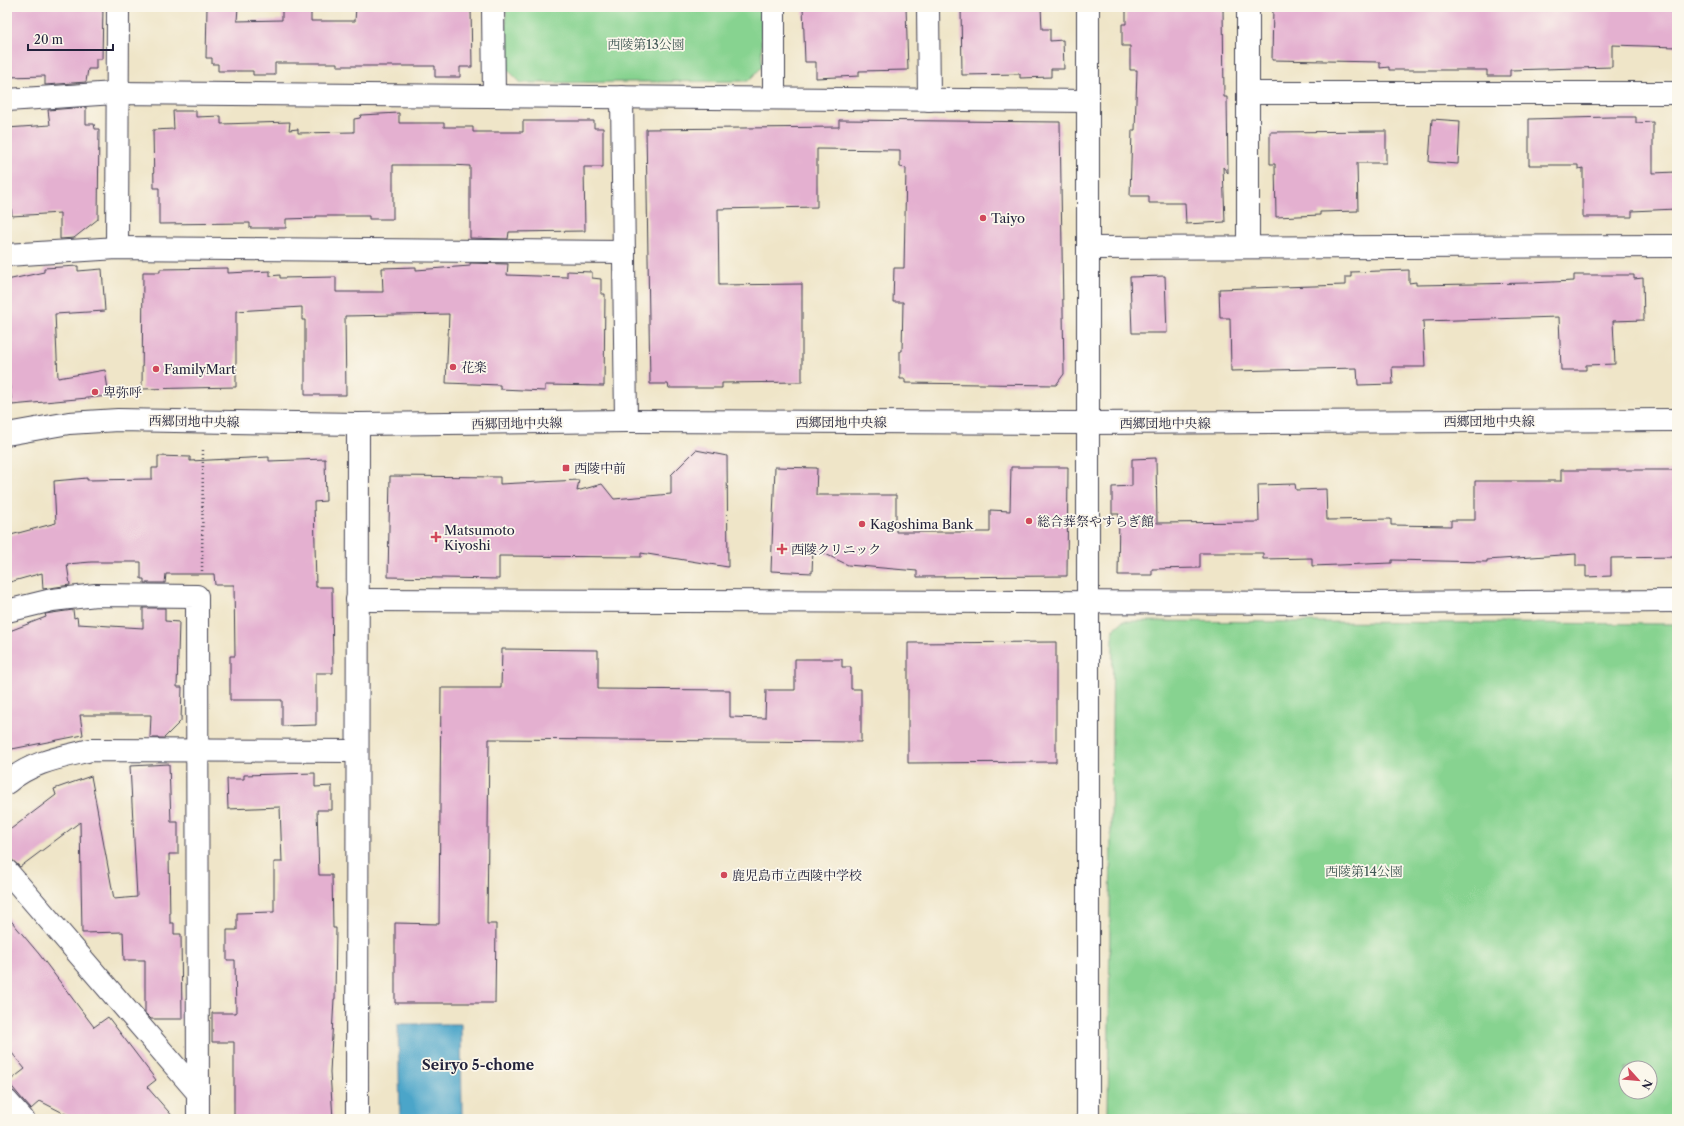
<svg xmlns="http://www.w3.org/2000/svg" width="1684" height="1126" font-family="'Libre Caslon Text','Noto Serif JP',serif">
	<rect width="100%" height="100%" fill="#fbf7ec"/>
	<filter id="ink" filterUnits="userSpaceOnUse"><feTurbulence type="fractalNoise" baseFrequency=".025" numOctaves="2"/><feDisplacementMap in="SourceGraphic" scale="8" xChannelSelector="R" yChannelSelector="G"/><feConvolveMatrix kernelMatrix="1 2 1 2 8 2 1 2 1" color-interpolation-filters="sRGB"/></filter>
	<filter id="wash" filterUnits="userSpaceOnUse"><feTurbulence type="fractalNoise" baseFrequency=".012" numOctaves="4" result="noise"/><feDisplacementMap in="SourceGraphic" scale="16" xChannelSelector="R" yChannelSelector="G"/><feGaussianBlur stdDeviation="0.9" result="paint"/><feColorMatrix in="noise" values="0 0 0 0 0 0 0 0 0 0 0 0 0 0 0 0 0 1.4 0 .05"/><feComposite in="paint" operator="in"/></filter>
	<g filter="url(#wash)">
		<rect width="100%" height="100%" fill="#efe5c8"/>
		<g fill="#87d390" stroke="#547a66" fill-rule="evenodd">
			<path d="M 506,7 L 761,7 L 762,67 L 748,81 L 521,83 L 506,68 Z"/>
			<path d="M 1123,621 L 1677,624 L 1677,1119 L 1108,1119 L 1113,630 ZM 1626,1068 L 1650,1068 L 1650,1092 L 1626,1092 Z"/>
		</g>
		<path fill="#4ba5c9" stroke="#366482" d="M 398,1024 L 461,1024 L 462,1119 L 400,1119 Z"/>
		<g id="blocks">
			<g fill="#e4b0d0">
				<path d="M 7,7 L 103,7 L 102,59 L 96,59 L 96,69 L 88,69 L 86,82 L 45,85 L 45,76 L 7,77 Z"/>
				<path d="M 207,7 L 238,7 L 237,21 L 282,20 L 282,7 L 311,7 L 311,21 L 355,21 L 356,7 L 471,7 L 472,67 L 460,67 L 460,77 L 435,77 L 435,66 L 337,66 L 337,63 L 275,63 L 275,75 L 253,75 L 253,71 L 218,71 L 218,64 L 212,64 L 212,58 L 206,58 Z"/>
				<path d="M 803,7 L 906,7 L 908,70 L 859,71 L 859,76 L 816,78 L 816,62 L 805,62 Z"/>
				<path d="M 961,7 L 1041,7 L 1042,29 L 1050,29 L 1050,41 L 1063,40 L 1064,69 L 1051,69 L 1051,77 L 1020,78 L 1020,74 L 962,75 Z"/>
				<path d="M 1126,7 L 1223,7 L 1224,97 L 1227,97 L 1228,173 L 1223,167 L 1225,222 L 1186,224 L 1185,203 L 1149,203 L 1149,196 L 1130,196 L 1132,130 L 1135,130 L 1137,70 L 1130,70 L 1130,46 L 1122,46 L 1122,24 L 1126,24 Z"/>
				<path d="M 1273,7 L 1675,7 L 1677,47 L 1612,45 L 1612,67 L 1510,70 L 1510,76 L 1487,76 L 1487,70 L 1389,70 L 1389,67 L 1380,68 L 1380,62 L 1272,60 Z"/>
				<path d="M 86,107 L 86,124 L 94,124 L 95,129 L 99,129 L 98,219 L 74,238 L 60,239 L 60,213 L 12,216 L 11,206 L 7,206 L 7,128 L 50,125 L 48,110 Z"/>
				<path d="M 173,111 L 196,111 L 196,117 L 221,116 L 221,124 L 290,122 L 289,130 L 298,129 L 298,133 L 354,132 L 354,119 L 360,118 L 361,115 L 399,113 L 399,123 L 444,123 L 444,127 L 473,127 L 473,132 L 523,132 L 523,121 L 594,121 L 594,128 L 603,128 L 603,167 L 584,167 L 585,231 L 509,232 L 508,239 L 470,238 L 470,166 L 451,165 L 393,165 L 393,219 L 369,219 L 369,216 L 316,216 L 316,218 L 286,219 L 286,228 L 250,228 L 250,223 L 159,224 L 159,188 L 154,188 L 153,130 L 174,129 Z"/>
				<path d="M 1610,117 L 1636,117 L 1636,123 L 1653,122 L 1653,173 L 1676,172 L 1676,209 L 1632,211 L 1632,217 L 1583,217 L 1583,168 L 1578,169 L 1578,165 L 1529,165 L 1529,119 Z"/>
				<path d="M 1432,119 L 1460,121 L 1458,164 L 1429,162 Z"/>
				<path d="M 839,120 L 1060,122 L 1064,374 L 1056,385 L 905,383 L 905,379 L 900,379 L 900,351 L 902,351 L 903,302 L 893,302 L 894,268 L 904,268 L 906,168 L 900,167 L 900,150 L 817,149 L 817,207 L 718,209 L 719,285 L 802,284 L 802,382 L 722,383 L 722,388 L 669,388 L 668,384 L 650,384 L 646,129 L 839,127 Z"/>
				<path d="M 1386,131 L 1386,163 L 1357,163 L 1358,211 L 1320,212 L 1320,215 L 1276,217 L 1275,164 L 1270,164 L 1270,132 Z"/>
				<path d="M 470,263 L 508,264 L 507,275 L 567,277 L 567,271 L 592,272 L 592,278 L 601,279 L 601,294 L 605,294 L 604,386 L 545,385 L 545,391 L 500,389 L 500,385 L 446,383 L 449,314 L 345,316 L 346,395 L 305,395 L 305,320 L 302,320 L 302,307 L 236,311 L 236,387 L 142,389 L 143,272 L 160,272 L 160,269 L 228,268 L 228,273 L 270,271 L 270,276 L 280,275 L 280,278 L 336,277 L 336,292 L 383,292 L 382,268 L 416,267 L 416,270 L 470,266 Z"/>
				<path d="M 78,266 L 78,271 L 102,269 L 105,311 L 55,314 L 58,378 L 105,370 L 109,396 L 12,405 L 7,365 L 7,280 L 44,272 L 44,268 Z"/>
				<path d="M 1409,270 L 1409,283 L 1416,282 L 1416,285 L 1529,283 L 1574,281 L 1574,275 L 1634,275 L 1634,279 L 1643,278 L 1644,320 L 1613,321 L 1615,364 L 1586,365 L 1586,370 L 1561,370 L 1559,317 L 1423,321 L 1425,367 L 1392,367 L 1393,384 L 1358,385 L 1357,368 L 1231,371 L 1230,318 L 1220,318 L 1219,289 L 1345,285 L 1345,277 L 1351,277 L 1351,272 Z"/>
				<path d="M 1165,276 L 1167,333 L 1132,333 L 1130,277 Z"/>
				<path d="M 696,450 L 727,456 L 728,567 L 641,553 L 641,557 L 499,556 L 499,579 L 388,577 L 390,476 L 500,477 L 500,484 L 579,480 L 577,491 L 602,484 L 614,499 L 671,494 L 671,475 Z"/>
				<path d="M 158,456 L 190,457 L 190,461 L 269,457 L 269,461 L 325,459 L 326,501 L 314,502 L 316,587 L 332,587 L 333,673 L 316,673 L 316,725 L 282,726 L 282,700 L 230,700 L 230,656 L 235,656 L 234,585 L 215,585 L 214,574 L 166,574 L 165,583 L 144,583 L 144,579 L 141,579 L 141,562 L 91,562 L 67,564 L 70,585 L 43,589 L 42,573 L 10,582 L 7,570 L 7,536 L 56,523 L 54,481 L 87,478 L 87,480 L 152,479 L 152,468 L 158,468 Z"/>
				<path d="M 1156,458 L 1157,523 L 1259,522 L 1258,485 L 1295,484 L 1296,490 L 1326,489 L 1327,520 L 1391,519 L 1391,525 L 1451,526 L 1451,520 L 1475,520 L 1475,481 L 1561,481 L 1561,470 L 1677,470 L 1677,557 L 1611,558 L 1611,576 L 1586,577 L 1586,566 L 1576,566 L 1576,554 L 1487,560 L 1487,562 L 1392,560 L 1392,563 L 1312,566 L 1312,558 L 1263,559 L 1263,553 L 1200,553 L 1200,568 L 1152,569 L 1152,575 L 1118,575 L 1119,514 L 1112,514 L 1112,487 L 1132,486 L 1132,459 Z"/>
				<path d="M 775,467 L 817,468 L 816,495 L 896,495 L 896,532 L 990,532 L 990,510 L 1010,511 L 1011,467 L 1068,467 L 1067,576 L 917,577 L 917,571 L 848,565 L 813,548 L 812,573 L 771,571 Z"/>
				<path d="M 143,608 L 165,608 L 165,621 L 179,622 L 177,687 L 182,687 L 181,721 L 164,738 L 150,738 L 151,715 L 80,715 L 83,735 L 7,750 L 7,632 L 46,617 L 45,614 L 73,610 L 74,618 L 77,617 L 78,624 L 143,628 Z"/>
				<path d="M 1056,642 L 1056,762 L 908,763 L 908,643 Z"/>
				<path d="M 502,649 L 598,650 L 598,689 L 730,690 L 730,717 L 765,718 L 766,690 L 795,690 L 795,659 L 842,659 L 842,667 L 851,667 L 851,689 L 861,689 L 861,742 L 489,739 L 487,924 L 496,924 L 495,1003 L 395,1003 L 395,923 L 439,924 L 441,688 L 501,688 Z"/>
				<path d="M 169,764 L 171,822 L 178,822 L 178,854 L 169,854 L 170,923 L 174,923 L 174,934 L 181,934 L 182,1019 L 151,1019 L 145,1013 L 145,960 L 124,960 L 123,932 L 82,933 L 80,822 L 20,867 L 11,859 L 7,859 L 7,832 L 56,795 L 54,789 L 91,776 L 114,899 L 137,897 L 130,766 Z"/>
				<path d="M 315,773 L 315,787 L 332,786 L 332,810 L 317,810 L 319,875 L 332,875 L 333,928 L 336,928 L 335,999 L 334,999 L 330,1072 L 333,1119 L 234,1119 L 234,1042 L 212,1042 L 212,1013 L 236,1013 L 235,960 L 227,960 L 227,930 L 237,930 L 237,913 L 274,912 L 274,862 L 282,862 L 280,807 L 228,809 L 227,779 L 244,779 L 244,775 Z"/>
				<path d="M 7,916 L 39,954 L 94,1027 L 108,1017 L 156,1080 L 147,1087 L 175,1119 L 75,1119 L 40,1101 L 31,1109 L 23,1100 L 8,1082 L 25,1069 L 7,1047 Z"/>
			</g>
		</g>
	</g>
	<g filter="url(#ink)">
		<use href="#blocks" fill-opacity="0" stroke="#413f50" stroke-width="1"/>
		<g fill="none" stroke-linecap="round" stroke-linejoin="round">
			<g stroke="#413f50" stroke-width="24">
				<g id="minor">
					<path d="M 493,7 L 494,96"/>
					<path d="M 774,7 L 774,98"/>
					<path d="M 928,7 L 929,100"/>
					<path d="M 1088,7 L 1088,1119"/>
					<path d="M 1248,7 L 1248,247"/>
					<path d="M 1248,93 L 1677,93"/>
					<path d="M 622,97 L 626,421"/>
					<path d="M 7,100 L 115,93 L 1088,101"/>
					<path d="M 117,248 L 118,7"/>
					<path d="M 1088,248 L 1677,246"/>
					<path d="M 7,255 L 117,248 L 624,252"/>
					<path d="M 7,434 L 69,423 L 118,420 L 358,424 L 626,421 L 1088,423 L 1677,420"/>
					<path d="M 357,600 L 1361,603 L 1677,601"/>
					<path d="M 7,611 L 52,600 L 96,595 L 197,596 L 198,1119"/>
					<path d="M 7,783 C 30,762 62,757 91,750 L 357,751"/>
					<path d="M 7,871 L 198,1093"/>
					<path d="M 7,1101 L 23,1119"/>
					<path d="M 357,1119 L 358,424"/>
				</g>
			</g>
			<path stroke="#413f50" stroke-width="2.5" stroke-dasharray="1 3" stroke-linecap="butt" d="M 202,571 L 203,448"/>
			<use href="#minor" stroke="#fff" stroke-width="22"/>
		</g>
	</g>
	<g fill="#d1495b" stroke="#fbf7ec" stroke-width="1.5">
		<circle cx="983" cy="218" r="4"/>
		<circle cx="453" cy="367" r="4"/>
		<circle cx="156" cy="369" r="4"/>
		<circle cx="95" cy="392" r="4"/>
		<rect x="562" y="464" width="8" height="8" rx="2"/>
		<circle cx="1029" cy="521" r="4"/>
		<circle cx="862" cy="524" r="4"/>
		<path d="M434 531h4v4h4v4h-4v4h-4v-4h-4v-4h4z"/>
		<path d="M780 543h4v4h4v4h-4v4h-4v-4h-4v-4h4z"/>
		<circle cx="724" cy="875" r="4"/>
	</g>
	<g text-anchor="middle" stroke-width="3.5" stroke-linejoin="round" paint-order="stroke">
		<g font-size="13" fill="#405754" stroke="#fbf7ec">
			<text x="646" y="49">西陵第13公園</text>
			<text x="1364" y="876">西陵第14公園</text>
		</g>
		<g font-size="13" fill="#22223b" stroke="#fbf7ec" text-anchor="start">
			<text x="991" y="223">Taiyo</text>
			<text x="461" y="372">花楽</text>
			<text x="164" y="374">FamilyMart</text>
			<text x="103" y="397">卑弥呼</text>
			<text x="574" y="473">西陵中前</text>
			<text x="1037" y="526">総合葬祭やすらぎ館</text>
			<text x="870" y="529">Kagoshima Bank</text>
			<text x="444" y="535">Matsumoto<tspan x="444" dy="15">Kiyoshi</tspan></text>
			<text x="791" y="554">西陵クリニック</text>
			<text x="732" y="880">鹿児島市立西陵中学校</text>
		</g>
		<g font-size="13" fill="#22223b" stroke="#fbf7ec">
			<text transform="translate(194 421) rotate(1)" y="5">西郷団地中央線</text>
			<text x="1489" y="426">西郷団地中央線</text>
			<text x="841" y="427">西郷団地中央線</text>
			<text transform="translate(517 423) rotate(-1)" y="5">西郷団地中央線</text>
			<text x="1165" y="428">西郷団地中央線</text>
		</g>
		<g font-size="14" font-weight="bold" fill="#22223b" stroke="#fbf7ec">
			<text x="478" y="1070">Seiryo 5-chome</text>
		</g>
	</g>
	<rect width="1684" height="1126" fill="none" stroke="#fbf7ec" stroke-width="24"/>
	<g transform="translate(1638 1080) rotate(117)"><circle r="19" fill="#fbf7ec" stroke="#a4a2a5"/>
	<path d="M0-3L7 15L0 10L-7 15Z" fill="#d1495b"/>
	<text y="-6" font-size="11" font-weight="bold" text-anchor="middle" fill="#22223b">N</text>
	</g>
	<path d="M28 44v6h85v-6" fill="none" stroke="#22223b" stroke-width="2"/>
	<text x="34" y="44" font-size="12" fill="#22223b" stroke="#fbf7ec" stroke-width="3" paint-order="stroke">20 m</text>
</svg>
